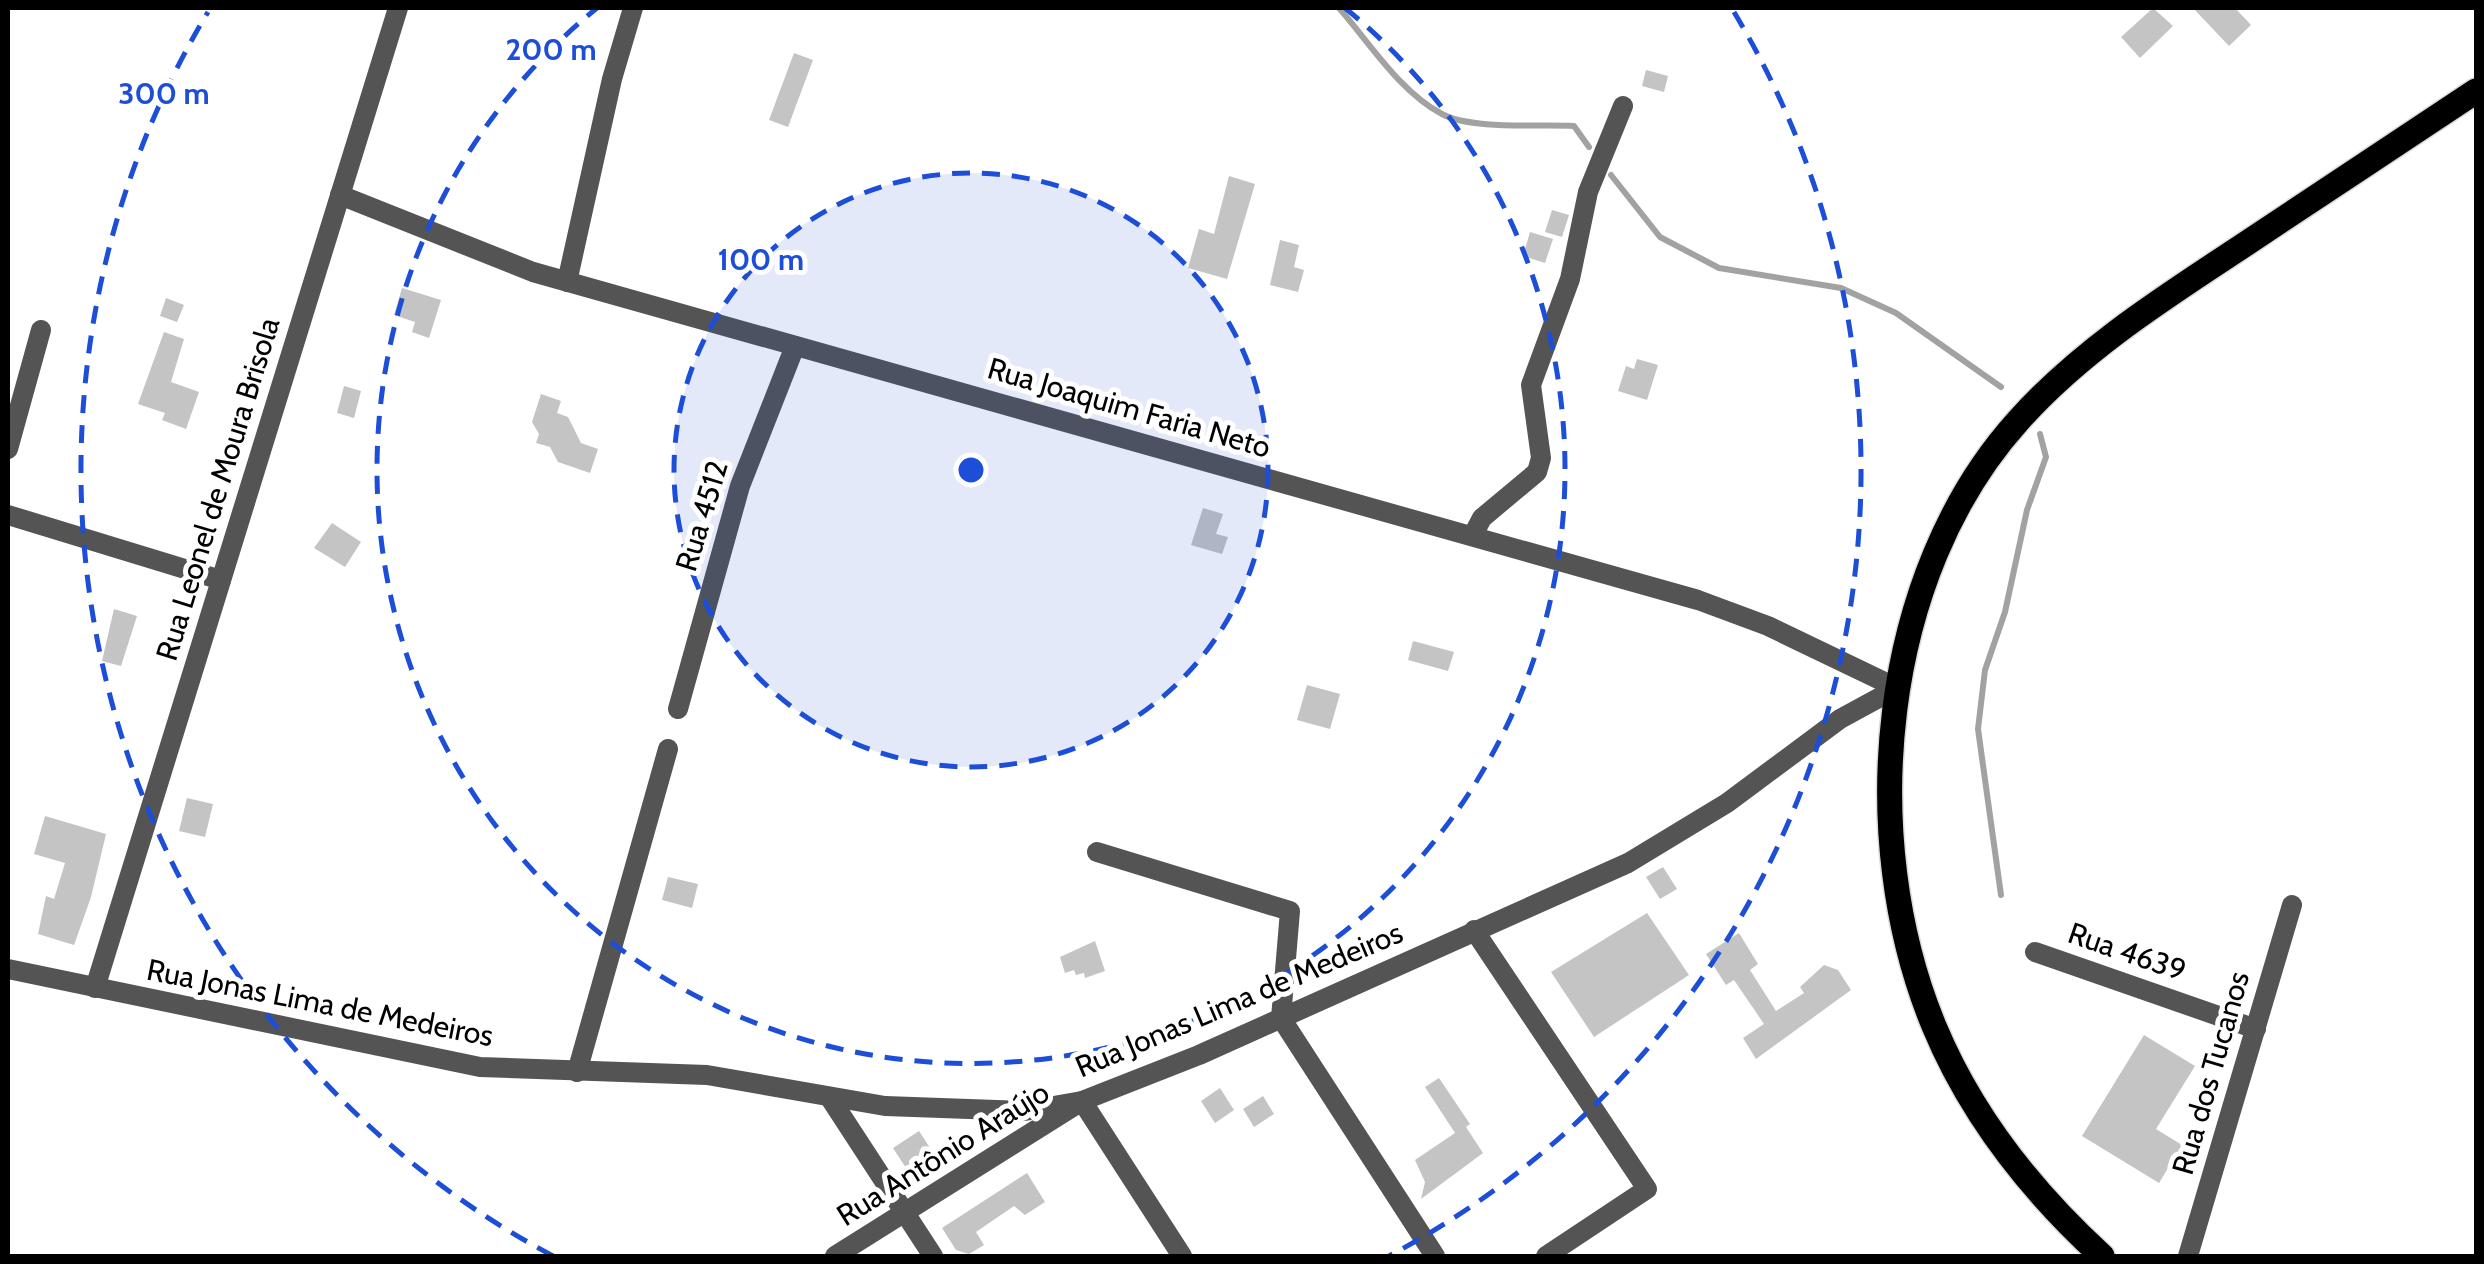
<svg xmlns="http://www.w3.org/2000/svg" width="2484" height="1264" font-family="Cabin,sans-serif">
	<rect width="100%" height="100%" fill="#fff"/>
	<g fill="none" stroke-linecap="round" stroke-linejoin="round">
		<g stroke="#a2a2a2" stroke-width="6">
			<path d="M 1339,8 C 1369,42 1400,92 1442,114 C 1472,130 1539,124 1574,126 L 1589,147"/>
			<path d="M 1611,175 L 1660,237 L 1719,268 L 1841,288 L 1896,313 L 2001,387"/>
			<path d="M 2001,895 L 1978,729 L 1985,670 L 2005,612 L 2027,510 L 2046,457 L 2040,434"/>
		</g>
	</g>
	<g fill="#c4c4c4">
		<path d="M 2153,8 L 2173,26 L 2140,58 L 2121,37 Z"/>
		<path d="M 2193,8 L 2235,8 L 2251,25 L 2229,46 Z"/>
		<path d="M 794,53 L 813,60 L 788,127 L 769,120 Z"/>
		<path d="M 1646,70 L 1668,76 L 1664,92 L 1642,86 Z"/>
		<path d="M 1229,176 L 1255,184 L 1227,279 L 1188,268 L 1199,229 L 1214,234 Z"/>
		<path d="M 1552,210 L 1569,215 L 1562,237 L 1545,232 Z"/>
		<path d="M 1530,232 L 1553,239 L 1545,263 L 1523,256 Z"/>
		<path d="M 1280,240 L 1299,245 L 1294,267 L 1304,270 L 1298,292 L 1270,285 Z"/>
		<path d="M 402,288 L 441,300 L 429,338 L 412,332 L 415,322 L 394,315 Z"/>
		<path d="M 166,298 L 184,305 L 177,322 L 160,316 Z"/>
		<path d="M 164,332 L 184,339 L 171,382 L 199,392 L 186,429 L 162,420 L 165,413 L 138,404 Z"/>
		<path d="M 1637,359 L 1658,365 L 1647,400 L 1618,391 L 1626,366 L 1634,369 Z"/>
		<path d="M 344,386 L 361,391 L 354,418 L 337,413 Z"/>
		<path d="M 541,394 L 561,401 L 557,413 L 568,417 L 581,443 L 598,449 L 590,473 L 558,462 L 550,447 L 536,443 L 539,434 L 532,422 Z"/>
		<path d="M 1203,508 L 1223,514 L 1216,534 L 1228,537 L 1222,554 L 1191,545 Z"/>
		<path d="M 332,523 L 361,542 L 345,567 L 314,548 Z"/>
		<path d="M 114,609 L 137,616 L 121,666 L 102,661 Z"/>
		<path d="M 1413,641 L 1454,652 L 1448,671 L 1408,660 Z"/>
		<path d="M 1307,685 L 1340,694 L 1330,729 L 1297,720 Z"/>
		<path d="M 187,798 L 213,804 L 205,837 L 179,831 Z"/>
		<path d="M 45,816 L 106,834 L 91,897 L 74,945 L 38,934 L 46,896 L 54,899 L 65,863 L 34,854 Z"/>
		<path d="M 1663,867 L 1677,889 L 1660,899 L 1646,877 Z"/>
		<path d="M 668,877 L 698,884 L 692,908 L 662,900 Z"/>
		<path d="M 1647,913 L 1689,975 L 1594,1037 L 1551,972 Z"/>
		<path d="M 1739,933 L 1758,964 L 1750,970 L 1776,1011 L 1804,993 L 1800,987 L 1824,965 L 1838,970 L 1851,990 L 1756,1059 L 1743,1038 L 1764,1024 L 1734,980 L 1726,985 L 1706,954 Z"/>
		<path d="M 1095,941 L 1105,971 L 1085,978 L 1084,973 L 1076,975 L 1074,970 L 1065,973 L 1060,957 Z"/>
		<path d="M 2144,1035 L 2195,1066 L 2156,1129 L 2182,1145 L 2159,1183 L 2082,1136 Z"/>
		<path d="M 1439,1078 L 1470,1124 L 1466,1127 L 1483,1153 L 1421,1199 L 1425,1182 L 1415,1160 L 1455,1133 L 1425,1087 Z"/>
		<path d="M 1220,1088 L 1234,1110 L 1215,1123 L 1201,1101 Z"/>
		<path d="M 1263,1096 L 1274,1114 L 1254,1127 L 1243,1109 Z"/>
		<path d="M 919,1131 L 932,1151 L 906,1168 L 893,1148 Z"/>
		<path d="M 1027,1173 L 1045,1202 L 1025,1215 L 1014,1206 L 976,1232 L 984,1245 L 969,1254 L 956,1250 L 942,1228 Z"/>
	</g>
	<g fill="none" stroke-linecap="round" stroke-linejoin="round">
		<g stroke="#dbdbdb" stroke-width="28">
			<path id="major" d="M 2102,1256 C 2032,1192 1971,1115 1934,1026 C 1856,838 1879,575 2018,421 C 2081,350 2165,297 2244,245 C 2321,194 2399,142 2476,91"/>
		</g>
		<g stroke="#545454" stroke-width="20">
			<path d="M 340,195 L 533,272 L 1698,600 L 1768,626 L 1897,688"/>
			<path d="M 567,282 L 612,79 L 633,8"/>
			<path d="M 8,449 L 41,330"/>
			<path d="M 8,515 L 221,580"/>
			<path d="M 1473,535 L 1482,518 L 1537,472 L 1541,458 L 1531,385 L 1570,279 L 1588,192 L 1623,106"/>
			<path d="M 678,709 L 740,486 L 795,346"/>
			<path d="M 1097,852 L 1290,911 L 1281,1018 L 1435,1256"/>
			<path d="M 1474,930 L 1647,1189 L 1546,1256"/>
			<path d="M 2035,952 L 2256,1029"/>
			<path d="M 8,969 L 480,1067 L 707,1075 L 885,1106 L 1025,1111 L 1082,1101 L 1199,1055 L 1628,863 L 1727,803 L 1840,719 L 1897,688"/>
			<path d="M 95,988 L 398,8"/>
			<path d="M 577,1072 L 668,749"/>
			<path d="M 830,1098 L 933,1256"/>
			<path d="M 835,1256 L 1082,1101 L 1182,1256"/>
			<path d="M 2188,1256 L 2292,905"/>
		</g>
		<use href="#major" stroke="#000" stroke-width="25"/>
	</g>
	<circle cx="971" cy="470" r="297" fill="#1d4ed8" fill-opacity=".12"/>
	<g fill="none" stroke="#1d4ed8" stroke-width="5" stroke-dasharray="18 12">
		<circle cx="971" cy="470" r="297"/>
		<path d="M1345 8A594 594 0 1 1 597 8"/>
		<path d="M553 1256A890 890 0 0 1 208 12M1734 12A890 890 0 0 1 1389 1256"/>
	</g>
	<g text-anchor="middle" stroke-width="10" stroke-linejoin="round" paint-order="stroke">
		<g font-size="30" fill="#000" stroke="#fff">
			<text transform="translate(1129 408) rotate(16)" y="10">Rua Joaquim Faria Neto</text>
			<text transform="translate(218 489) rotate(-73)" y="10">Rua Leonel de Moura Brisola</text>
			<text transform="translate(702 516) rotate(-73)" y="10">Rua 4512</text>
			<text transform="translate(2127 952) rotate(19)" y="10">Rua 4639</text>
			<text transform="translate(1239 1000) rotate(-23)" y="10">Rua Jonas Lima de Medeiros</text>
			<text transform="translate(320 1003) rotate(11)" y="10">Rua Jonas Lima de Medeiros</text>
			<text transform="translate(2211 1073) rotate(-74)" y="10">Rua dos Tucanos</text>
			<text transform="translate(943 1154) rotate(-32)" y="10">Rua Antônio Araújo</text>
		</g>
	</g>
	<circle cx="971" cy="470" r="15" fill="#1d4ed8" stroke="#fff" stroke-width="5"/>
	<g font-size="30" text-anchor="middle" font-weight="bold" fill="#1d4ed8" stroke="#fff" stroke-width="10" stroke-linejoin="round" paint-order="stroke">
		<text x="551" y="60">200 m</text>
		<text x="164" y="104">300 m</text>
		<text x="761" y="270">100 m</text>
	</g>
	<rect width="2484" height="1264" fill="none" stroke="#000000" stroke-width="20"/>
</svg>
